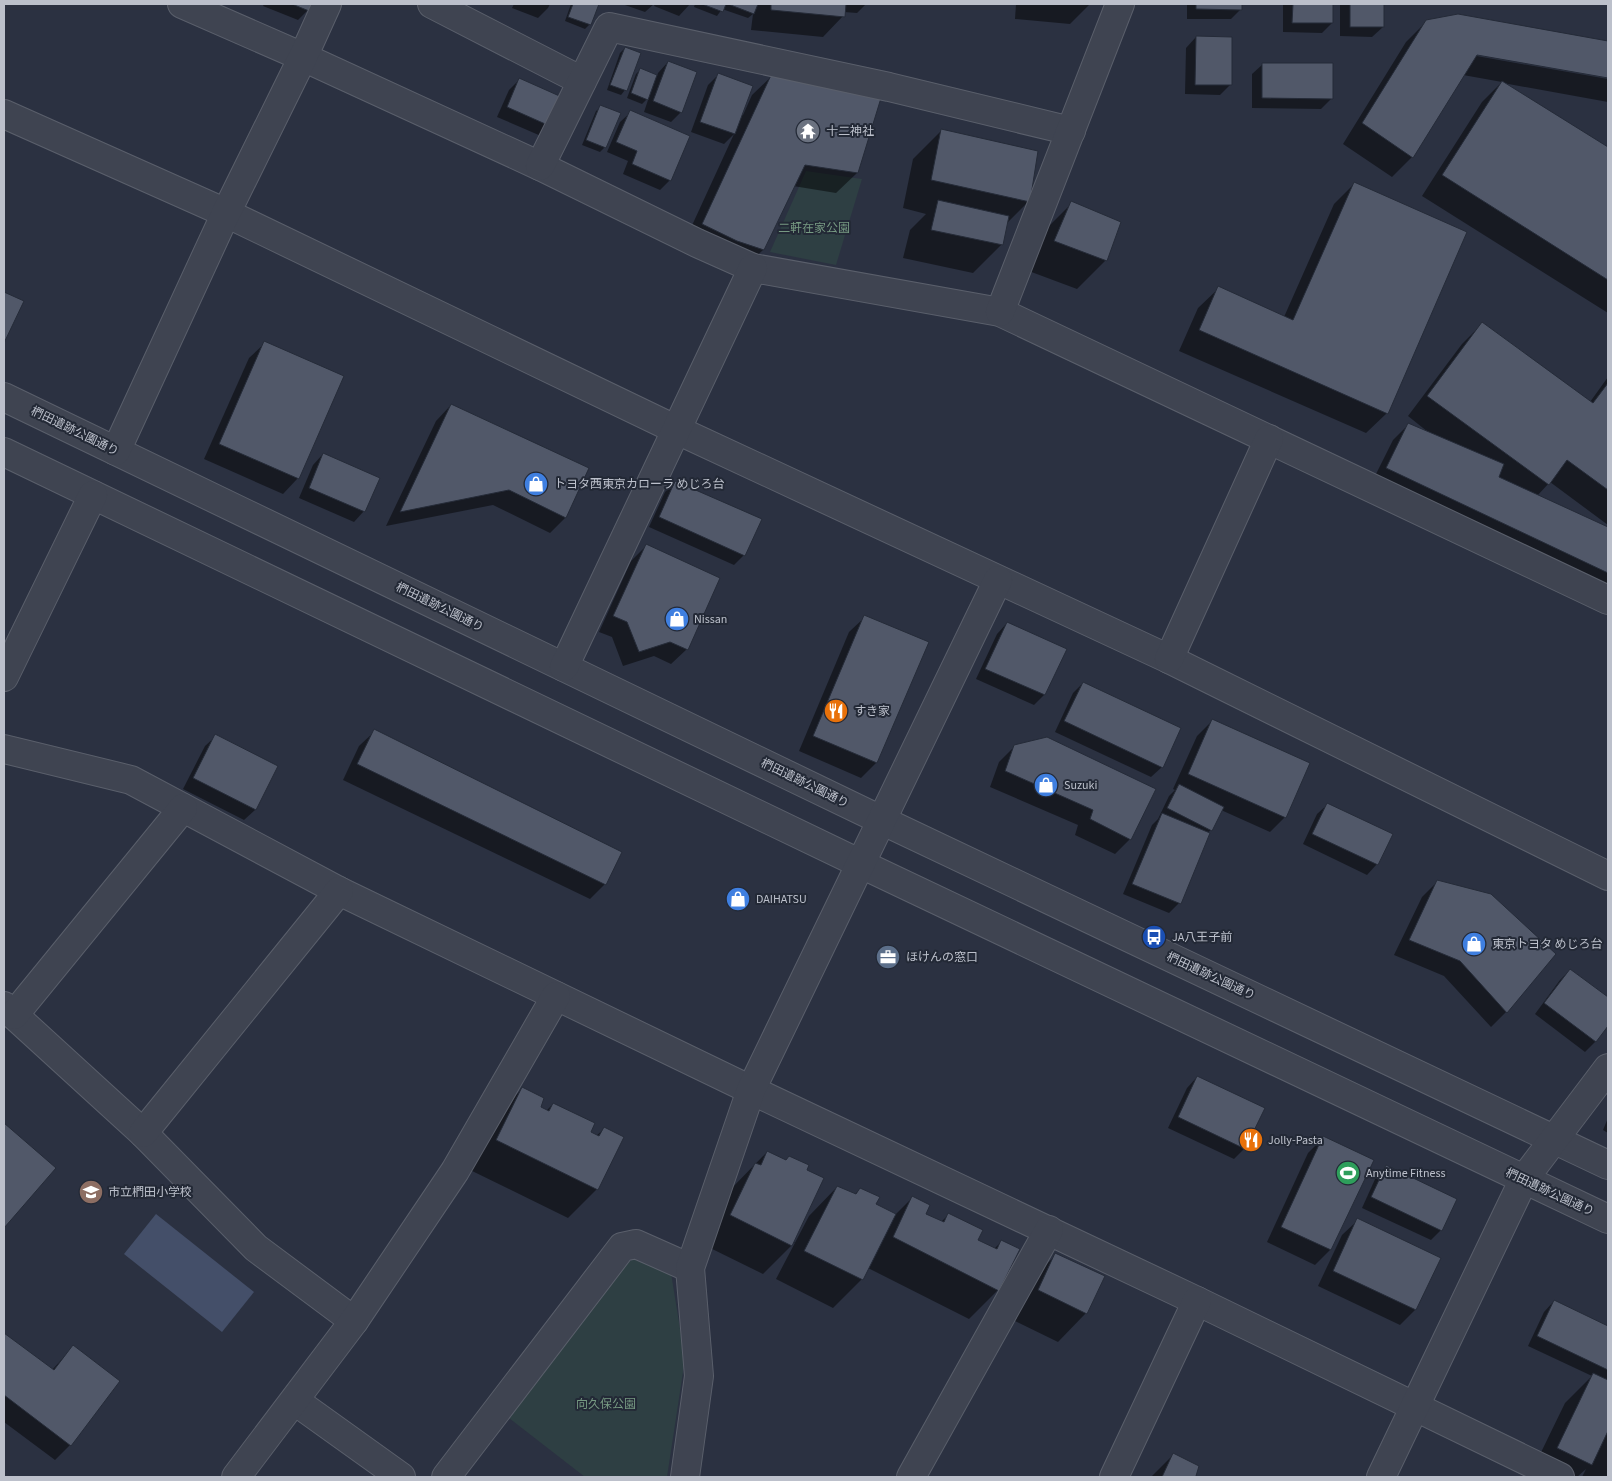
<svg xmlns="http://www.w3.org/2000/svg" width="1612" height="1481" font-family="'Source Sans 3','Noto Sans JP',sans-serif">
	<rect width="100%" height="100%" fill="#2b3141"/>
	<g fill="#2e3f43">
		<path d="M 806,171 L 862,179 L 836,265 L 770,252 Z"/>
		<path d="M 636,1258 L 671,1273 L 685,1359 L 667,1477 L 585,1477 L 509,1418 L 621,1265 Z"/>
	</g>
	<path fill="#444f69" d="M 156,1214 L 254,1292 L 222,1332 L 124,1254 Z"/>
	<g fill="#0007">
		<path d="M 264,4 L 311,4 L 308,10 L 298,20 L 263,6 Z"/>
		<path d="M 514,4 L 550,4 L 548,8 L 538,18 L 512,8 Z"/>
		<path d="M 571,4 L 598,4 L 590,24 L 585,29 L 565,21 Z"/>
		<path d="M 622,4 L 654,4 L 645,12 Z"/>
		<path d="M 655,4 L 690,4 L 679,16 L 654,6 Z"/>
		<path d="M 695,4 L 866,4 L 857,13 L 844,12 L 843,16 L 823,37 L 751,30 L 753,14 L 748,18 L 722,9 L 717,16 L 694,7 Z"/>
		<path d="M 1016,4 L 1090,4 L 1070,24 L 1015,19 Z"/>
		<path d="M 1187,4 L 1241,4 L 1241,9 L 1231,19 L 1187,19 Z"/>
		<path d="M 1283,4 L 1332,4 L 1332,23 L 1322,33 L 1283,32 Z"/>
		<path d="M 1340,4 L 1383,4 L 1383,27 L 1372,37 L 1340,36 Z"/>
		<path d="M 1458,15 L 1608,42 L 1608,77 L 1471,52 L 1471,55 L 1608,79 L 1608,102 L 1503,83 L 1608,149 L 1608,313 L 1422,196 L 1482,102 L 1502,82 L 1463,75 L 1412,157 L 1392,177 L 1343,144 L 1406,42 L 1427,21 Z"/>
		<path d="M 1196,37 L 1230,85 L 1220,95 L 1185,94 L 1186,48 Z"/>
		<path d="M 625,48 L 625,90 L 621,95 L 607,90 L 620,53 Z"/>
		<path d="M 668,62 L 681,112 L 671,122 L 644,112 L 649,97 L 642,104 L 627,98 L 636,74 L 640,70 L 657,76 L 658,73 Z"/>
		<path d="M 1263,64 L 1331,99 L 1321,109 L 1252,108 L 1252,74 Z"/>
		<path d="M 719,74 L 741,114 L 743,115 L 752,95 L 773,75 L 857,173 L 836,193 L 793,186 L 763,250 L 742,270 L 683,245 L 734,134 L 724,144 L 691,132 L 708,85 Z"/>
		<path d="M 519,80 L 563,98 L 541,136 L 497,117 L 509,90 Z"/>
		<path d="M 601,107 L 605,147 L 600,152 L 582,145 L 596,111 Z"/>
		<path d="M 631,112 L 670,180 L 660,190 L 623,174 L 628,161 L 607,152 L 620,122 Z"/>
		<path d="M 942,130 L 1029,201 L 1006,224 L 1002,244 L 973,273 L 903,258 L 910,230 L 926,214 L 903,208 L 913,159 Z"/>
		<path d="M 1354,184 L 1387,413 L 1366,433 L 1179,351 L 1198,308 L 1219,288 L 1284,317 L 1334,204 Z"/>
		<path d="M 1072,203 L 1106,260 L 1077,289 L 1026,270 L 1043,232 Z"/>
		<path d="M 1482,324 L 1590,402 L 1608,377 L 1608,525 L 1550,482 L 1537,496 L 1608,528 L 1608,595 L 1371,484 L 1393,440 L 1409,424 L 1428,432 L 1408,416 L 1462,344 Z"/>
		<path d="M 265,343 L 298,478 L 283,494 L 204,459 L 249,358 Z"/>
		<path d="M 451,405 L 587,468 L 565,518 L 550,533 L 493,505 L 386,526 L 436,421 Z"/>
		<path d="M 323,454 L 364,511 L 354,522 L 299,498 L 313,465 Z"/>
		<path d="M 675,482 L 744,555 L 734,565 L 649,527 L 665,492 Z"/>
		<path d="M 646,546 L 687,649 L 671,664 L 654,656 L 623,666 L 612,637 L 599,632 L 631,561 Z"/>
		<path d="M 865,617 L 876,763 L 861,778 L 799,751 L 849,632 Z"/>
		<path d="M 1007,623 L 1044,695 L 1034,705 L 976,679 L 997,634 Z"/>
		<path d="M 1083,683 L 1162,767 L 1151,777 L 1055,732 L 1073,693 Z"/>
		<path d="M 1212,721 L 1285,817 L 1270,832 L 1221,810 L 1211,830 L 1207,833 L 1179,903 L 1169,913 L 1123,894 L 1152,825 L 1158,819 L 1169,796 L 1175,790 L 1173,789 L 1197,736 Z"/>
		<path d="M 375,731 L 605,884 L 590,899 L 343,780 L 359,746 Z"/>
		<path d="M 216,736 L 276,766 L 255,810 L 244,820 L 183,789 L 205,746 Z"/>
		<path d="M 1015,746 L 1130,839 L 1115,854 L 1075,835 L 1078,825 L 990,787 L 999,762 Z"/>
		<path d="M 1328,804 L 1377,864 L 1367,875 L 1303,844 L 1317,814 Z"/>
		<path d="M 1438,881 L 1506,1012 L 1491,1027 L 1444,976 L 1394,955 L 1422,897 Z"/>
		<path d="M 1570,970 L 1608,999 L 1608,1024 L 1595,1042 L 1585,1052 L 1535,1014 L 1560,980 Z"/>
		<path d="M 1197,1077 L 1263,1109 L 1244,1149 L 1234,1159 L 1168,1128 L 1187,1088 Z"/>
		<path d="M 522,1089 L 539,1107 L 546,1111 L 553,1104 L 590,1133 L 596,1136 L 604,1129 L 597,1189 L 568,1218 L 468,1169 L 494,1117 Z"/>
		<path d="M 1608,1118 L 1608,1133 L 1603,1130 Z"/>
		<path d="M 4,1124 L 54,1168 L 4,1227 Z"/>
		<path d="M 1324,1137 L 1372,1160 L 1330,1250 L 1315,1265 L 1267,1242 L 1308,1153 Z"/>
		<path d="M 767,1152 L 785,1161 L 789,1157 L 806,1171 L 793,1241 L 795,1242 L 763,1274 L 702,1244 L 727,1193 Z"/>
		<path d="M 1387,1167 L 1441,1230 L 1431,1240 L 1362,1208 L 1376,1177 Z"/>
		<path d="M 837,1187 L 854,1195 L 860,1189 L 874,1205 L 895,1215 L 912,1198 L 924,1215 L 941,1222 L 948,1215 L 977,1241 L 994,1249 L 1002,1241 L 998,1290 L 969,1319 L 868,1268 L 862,1279 L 833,1308 L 776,1279 L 809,1216 Z"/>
		<path d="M 1358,1220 L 1415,1310 L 1400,1325 L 1318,1286 L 1342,1235 Z"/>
		<path d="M 1056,1255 L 1086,1313 L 1058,1342 L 1011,1319 L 1027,1283 Z"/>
		<path d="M 1554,1301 L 1608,1327 L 1608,1477 L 1582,1477 L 1586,1469 L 1577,1477 L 1529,1477 L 1565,1403 L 1592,1376 L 1528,1346 L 1544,1312 Z"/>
		<path d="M 4,1334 L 52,1370 L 73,1347 L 70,1445 L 55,1460 L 4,1422 Z"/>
		<path d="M 1173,1455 L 1194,1476 L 1196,1477 L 1151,1477 Z"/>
	</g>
	<g fill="#515869" stroke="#252b38">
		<path d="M 292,4 L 312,4 L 309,11 Z"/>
		<path d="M 573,4 L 599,4 L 591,25 L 568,17 Z"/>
		<path d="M 702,4 L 726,4 L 723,12 Z"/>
		<path d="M 728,4 L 758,4 L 754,14 Z"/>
		<path d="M 771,4 L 846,4 L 845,17 L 771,10 Z"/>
		<path d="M 1196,4 L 1242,4 L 1242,10 L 1196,9 Z"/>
		<path d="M 1293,4 L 1333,4 L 1333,23 L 1292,23 Z"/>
		<rect x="1350" y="4" width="34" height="23"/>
		<path d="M 1458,14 L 1608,41 L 1608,78 L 1477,55 L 1413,158 L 1362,123 L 1426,20 Z"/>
		<path d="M 1196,36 L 1232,37 L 1232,85 L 1195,85 Z"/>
		<path d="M 625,47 L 641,53 L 627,91 L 610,85 Z"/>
		<path d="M 668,61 L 697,72 L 682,113 L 653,101 Z"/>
		<path d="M 1262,63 L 1333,63 L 1333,99 L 1262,98 Z"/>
		<path d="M 640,68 L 657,75 L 648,100 L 631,93 Z"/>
		<path d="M 718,73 L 753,86 L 735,134 L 700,122 Z"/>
		<path d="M 772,73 L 881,98 L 858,173 L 805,165 L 764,250 L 737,241 L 702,224 Z"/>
		<path d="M 519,78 L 564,98 L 552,127 L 507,107 Z"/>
		<path d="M 1502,81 L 1608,147 L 1608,280 L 1442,175 Z"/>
		<path d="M 600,105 L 621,113 L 606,148 L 586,140 Z"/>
		<path d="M 630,110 L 690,136 L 671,181 L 632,164 L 637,151 L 616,142 Z"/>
		<path d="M 941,129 L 1038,151 L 1030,202 L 931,180 Z"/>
		<path d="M 1354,182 L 1467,232 L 1388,414 L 1199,330 L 1218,286 L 1293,320 Z"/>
		<path d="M 938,200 L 1009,216 L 1003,245 L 931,230 Z"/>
		<path d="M 1071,201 L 1121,222 L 1107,261 L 1054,241 Z"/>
		<path d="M 4,292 L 24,301 L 4,343 Z"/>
		<path d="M 1482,322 L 1593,403 L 1608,383 L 1608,490 L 1567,460 L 1549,485 L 1427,396 Z"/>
		<path d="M 264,341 L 344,376 L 299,479 L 219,444 Z"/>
		<path d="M 451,404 L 589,468 L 566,518 L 509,490 L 400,512 Z"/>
		<path d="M 1408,423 L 1504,464 L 1499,477 L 1608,527 L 1608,573 L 1386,468 Z"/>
		<path d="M 323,453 L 380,478 L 365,512 L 309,488 Z"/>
		<path d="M 675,481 L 762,519 L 745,556 L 659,517 Z"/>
		<path d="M 646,544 L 720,578 L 688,650 L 670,642 L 639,652 L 627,622 L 613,616 Z"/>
		<path d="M 864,615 L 929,642 L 877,763 L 813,736 Z"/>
		<path d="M 1007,622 L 1067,649 L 1045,695 L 985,669 Z"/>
		<path d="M 1083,682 L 1181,728 L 1163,768 L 1064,721 Z"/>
		<path d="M 1212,719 L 1310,763 L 1286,818 L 1188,774 Z"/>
		<path d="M 374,729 L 622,852 L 606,885 L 357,764 Z"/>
		<path d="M 215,734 L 278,766 L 256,810 L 193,778 Z"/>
		<path d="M 1047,737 L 1156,789 L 1131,840 L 1090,819 L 1093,810 L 1005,771 L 1014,745 Z"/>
		<path d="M 1179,784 L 1224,807 L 1212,831 L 1167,808 Z"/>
		<path d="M 1327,803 L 1393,834 L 1378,865 L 1312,834 Z"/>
		<path d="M 1162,813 L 1210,833 L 1181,904 L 1132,884 Z"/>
		<path d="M 1437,880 L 1491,894 L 1556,954 L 1507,1013 L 1460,961 L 1409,940 Z"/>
		<path d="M 1570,969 L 1608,997 L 1608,1026 L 1596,1042 L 1544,1003 Z"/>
		<path d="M 1197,1076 L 1265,1108 L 1245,1149 L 1178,1117 Z"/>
		<path d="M 522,1087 L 544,1098 L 541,1107 L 549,1111 L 553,1103 L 595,1123 L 591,1132 L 599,1136 L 604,1127 L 624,1137 L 598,1190 L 496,1140 Z"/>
		<path d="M 4,1123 L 56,1168 L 4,1228 Z"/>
		<path d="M 1323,1136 L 1374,1160 L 1331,1250 L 1281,1227 Z"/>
		<path d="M 767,1151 L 786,1160 L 789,1156 L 809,1165 L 807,1170 L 824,1178 L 792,1246 L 730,1215 L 755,1163 L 761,1165 Z"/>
		<path d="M 1386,1165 L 1457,1199 L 1442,1231 L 1371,1197 Z"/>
		<path d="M 837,1186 L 856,1194 L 860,1188 L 880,1197 L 876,1204 L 896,1214 L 863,1280 L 804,1251 Z"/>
		<path d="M 912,1196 L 930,1205 L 926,1214 L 944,1222 L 948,1213 L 983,1230 L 978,1240 L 997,1249 L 1001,1240 L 1020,1249 L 999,1291 L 893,1237 Z"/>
		<path d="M 1357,1218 L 1441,1258 L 1416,1310 L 1333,1271 Z"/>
		<path d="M 1055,1253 L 1105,1276 L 1087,1314 L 1038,1290 Z"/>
		<path d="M 1554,1300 L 1608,1326 L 1608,1370 L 1537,1336 Z"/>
		<path d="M 4,1333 L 54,1370 L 73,1345 L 120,1381 L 71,1446 L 4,1395 Z"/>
		<path d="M 1593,1373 L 1608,1380 L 1608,1431 L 1592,1465 L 1557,1448 Z"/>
		<path d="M 1173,1453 L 1199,1466 L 1196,1476 L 1199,1477 L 1162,1477 Z"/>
	</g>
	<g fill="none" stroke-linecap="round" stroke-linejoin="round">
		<g stroke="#5a5f6b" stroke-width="30">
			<g id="minor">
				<path d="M 182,4 L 303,57 L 540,166 L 697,243 L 753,268 L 1000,312 L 1608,600"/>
				<path d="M 432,4 L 582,81"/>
				<path d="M 4,114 L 226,213 L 677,430 L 1169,659 L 1608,876"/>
				<path d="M 540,166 L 609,27 L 889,87 L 1071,131"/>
				<path d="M 1000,312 L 1120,4"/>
				<path d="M 4,397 L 881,820 L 1608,1165"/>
				<path d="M 116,451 L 226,213 L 303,57 L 327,4"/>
				<path d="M 4,452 L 861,864 L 1608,1219"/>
				<path d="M 1169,659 L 1269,439"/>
				<path d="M 564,667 L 753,268"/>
				<path d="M 4,677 L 93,495"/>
				<path d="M 4,749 L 131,780 L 339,891 L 751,1090 L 1197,1301 L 1560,1477"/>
				<path d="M 4,1006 L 143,1133 L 256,1248 L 354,1321"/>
				<path d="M 14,1015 L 183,808"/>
				<path d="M 143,1133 L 339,891"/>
				<path d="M 295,1401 L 401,1477"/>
				<path d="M 236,1477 L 354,1321 L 455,1171 L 556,996"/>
				<path d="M 446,1477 L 622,1247 L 636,1244 L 690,1268"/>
				<path d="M 685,1477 L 699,1376 L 690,1268 L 751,1090 L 998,580"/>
				<path d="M 911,1477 L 1049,1230"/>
				<path d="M 1114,1477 L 1197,1301"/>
				<path d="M 1381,1477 L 1524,1179 L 1608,1068"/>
			</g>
		</g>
		<use href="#minor" stroke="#3f4451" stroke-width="28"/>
	</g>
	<defs>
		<g id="temple-disc" transform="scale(1.25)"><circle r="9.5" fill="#6b7280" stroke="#232936"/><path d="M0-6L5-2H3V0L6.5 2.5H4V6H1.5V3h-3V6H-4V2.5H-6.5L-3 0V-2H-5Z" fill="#fff"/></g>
		<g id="shop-disc" transform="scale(1.25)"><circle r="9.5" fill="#3f7fe0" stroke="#232936"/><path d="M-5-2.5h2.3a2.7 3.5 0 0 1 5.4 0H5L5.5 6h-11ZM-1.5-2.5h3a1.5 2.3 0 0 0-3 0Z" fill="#fff"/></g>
		<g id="restaurant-disc" transform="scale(1.25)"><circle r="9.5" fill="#e8710a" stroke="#232936"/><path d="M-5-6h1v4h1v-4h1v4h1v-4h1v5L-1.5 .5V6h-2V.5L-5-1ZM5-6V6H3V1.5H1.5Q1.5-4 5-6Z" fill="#fff"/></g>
		<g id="bus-disc" transform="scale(1.25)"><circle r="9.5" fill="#1a4fb4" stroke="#232936"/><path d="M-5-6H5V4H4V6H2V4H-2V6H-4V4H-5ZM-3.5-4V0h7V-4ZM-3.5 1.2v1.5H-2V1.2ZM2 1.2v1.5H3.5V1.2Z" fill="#fff"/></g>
		<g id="office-disc" transform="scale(1.25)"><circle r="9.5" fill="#5c6f8a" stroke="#232936"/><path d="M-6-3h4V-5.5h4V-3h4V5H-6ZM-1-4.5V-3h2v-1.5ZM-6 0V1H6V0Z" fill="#fff"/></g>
		<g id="stadium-disc" transform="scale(1.25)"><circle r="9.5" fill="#2e9e5b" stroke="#232936"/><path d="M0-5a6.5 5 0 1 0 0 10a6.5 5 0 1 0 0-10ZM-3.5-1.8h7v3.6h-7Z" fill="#fff"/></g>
		<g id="school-disc" transform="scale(1.25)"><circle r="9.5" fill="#8d6e63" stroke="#232936"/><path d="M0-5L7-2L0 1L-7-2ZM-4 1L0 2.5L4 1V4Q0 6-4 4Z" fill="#fff"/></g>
	</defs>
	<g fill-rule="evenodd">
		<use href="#temple-disc" x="808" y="131"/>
		<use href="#shop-disc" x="536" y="484"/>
		<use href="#shop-disc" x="677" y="619"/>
		<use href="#restaurant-disc" x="836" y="711"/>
		<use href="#shop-disc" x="1046" y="785"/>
		<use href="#shop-disc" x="738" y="899"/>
		<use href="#bus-disc" x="1154" y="937"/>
		<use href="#shop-disc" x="1474" y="944"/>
		<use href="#office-disc" x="888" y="957"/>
		<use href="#restaurant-disc" x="1251" y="1140"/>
		<use href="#stadium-disc" x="1348" y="1173"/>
		<use href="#school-disc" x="91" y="1192"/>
	</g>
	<g text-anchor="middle" stroke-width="4" stroke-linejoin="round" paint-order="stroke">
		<g font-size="12" fill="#bcc0cb" stroke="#232936" text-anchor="start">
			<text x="826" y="135">十二神社</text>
			<text x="554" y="488">トヨタ西東京カローラ めじろ台</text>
			<text x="694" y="623">Nissan</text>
			<text x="854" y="715">すき家</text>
			<text x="1064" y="789">Suzuki</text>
			<text x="756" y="903">DAIHATSU</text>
			<text x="1172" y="941">JA八王子前</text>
			<text x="1492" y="948">東京トヨタ めじろ台</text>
			<text x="906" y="961">ほけんの窓口</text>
			<text x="1268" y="1144">Jolly-Pasta</text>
			<text x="1366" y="1177">Anytime Fitness</text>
			<text x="108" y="1196">市立椚田小学校</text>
		</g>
		<g font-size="12" fill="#769982" stroke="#232936">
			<text x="814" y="232">二軒在家公園</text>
			<text x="606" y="1408">向久保公園</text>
		</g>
		<g font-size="12" fill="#bcc0cb" stroke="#232936">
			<text transform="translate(75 431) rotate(26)" y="4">椚田遺跡公園通り</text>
			<text transform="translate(440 607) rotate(26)" y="4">椚田遺跡公園通り</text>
			<text transform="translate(805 783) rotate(26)" y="4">椚田遺跡公園通り</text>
			<text transform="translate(1211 976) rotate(25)" y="4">椚田遺跡公園通り</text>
			<text transform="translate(1550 1192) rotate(25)" y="4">椚田遺跡公園通り</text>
		</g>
	</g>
	<rect width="1612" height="1481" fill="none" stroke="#bcc0cb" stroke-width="10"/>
</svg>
